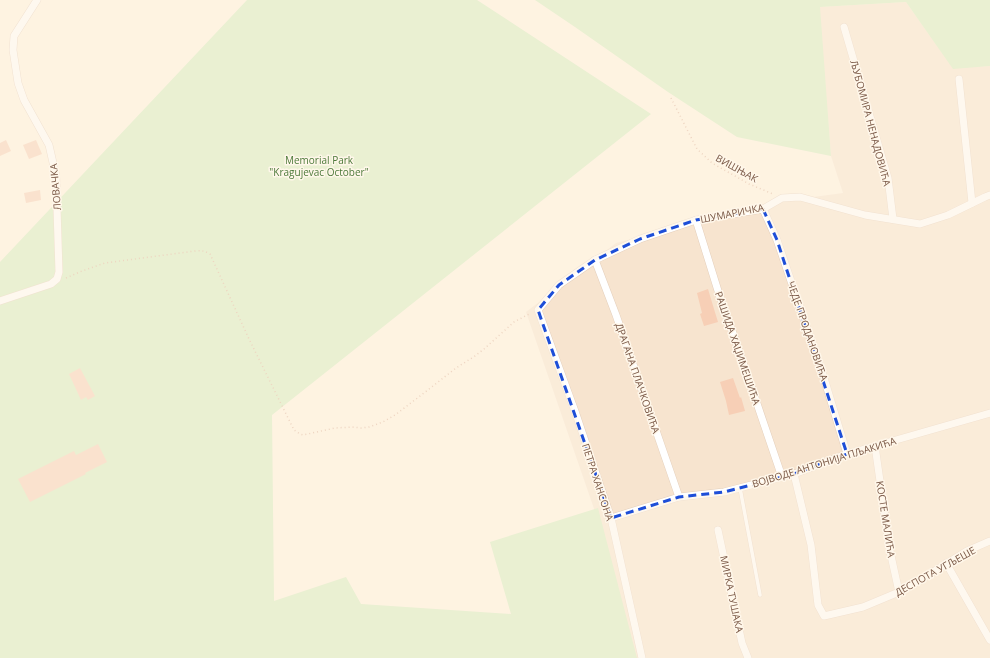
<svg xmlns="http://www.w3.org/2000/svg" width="990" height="658" font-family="'Open Sans',sans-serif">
	<rect width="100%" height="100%" fill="#fef3e1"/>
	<path fill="#f7e4cf" d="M 906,2 L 953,68 L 990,66 L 990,658 L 634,658 L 600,526 L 526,312 L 616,243 L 784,201 L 843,193 L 831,156 L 819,7 Z"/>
	<g fill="#d2edbe">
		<path d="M 247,0 L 477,0 L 651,114 L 272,415 L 274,601 L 346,577 L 361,604 L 511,614 L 490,542 L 598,508 L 637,658 L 0,658 L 0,262 Z"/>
		<path d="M 535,0 L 990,0 L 990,66 L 953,69 L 906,2 L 820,7 L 831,156 L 737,137 L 668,92 L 575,27 Z"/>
	</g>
	<g fill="#f7cfb6">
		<path d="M 6,140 L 11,151 L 0,156 L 0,143 Z"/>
		<path d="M 36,140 L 42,154 L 29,159 L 23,145 Z"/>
		<path d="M 40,190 L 41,200 L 26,203 L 24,193 Z"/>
		<path d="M 708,289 L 714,309 L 718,322 L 704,326 L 700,314 L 702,313 L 697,293 Z"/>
		<path d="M 80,368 L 95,396 L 88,400 L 86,397 L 81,400 L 69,374 Z"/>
		<path d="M 733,378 L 740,398 L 741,397 L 745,411 L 729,415 L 726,401 L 720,382 Z"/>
		<path d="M 98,444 L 107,462 L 85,473 L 86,474 L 30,502 L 18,479 L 74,451 L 76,455 Z"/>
	</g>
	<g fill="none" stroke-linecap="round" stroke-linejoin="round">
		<g stroke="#e4cfbc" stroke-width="4.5">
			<path id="lane" d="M 740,488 L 760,595"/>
		</g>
		<g stroke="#e4cfbc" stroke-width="8">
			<g id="street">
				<path d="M 844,27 L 888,178 L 893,219"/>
				<path d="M 959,79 L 972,203"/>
				<path d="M 763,209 L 777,240 L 824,378 L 847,454"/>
				<path d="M 696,220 L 719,294 L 735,339 L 782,477"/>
				<path d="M 595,260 L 616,315 L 679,497"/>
				<path d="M 0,301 L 51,284 L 57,279 L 59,272 L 56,176 L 49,145 L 24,100 L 18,83 L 13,50 L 14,36 L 37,0"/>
				<path d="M 875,446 L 890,551 L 899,592"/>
				<path d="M 794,474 L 811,545 L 818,605 L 824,616 L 863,607 L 899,592 L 912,585 L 967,551 L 990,541"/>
				<path d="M 611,518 L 679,497 L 724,492 L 794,474 L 847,454 L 990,413"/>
				<path d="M 718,530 L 742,643 L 748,658"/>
				<path d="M 946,563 L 990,640"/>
				<path d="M 642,658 L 611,518 L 576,414 L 538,310 L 559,285 L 595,260 L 640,239 L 696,220 L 763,209 L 782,198 L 800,197 L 865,215 L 920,224 L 948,215 L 985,197 L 990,195"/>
			</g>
		</g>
		<g stroke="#dcb299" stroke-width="1.5" stroke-dasharray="1 3" stroke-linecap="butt">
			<path d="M 671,98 L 697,149 L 712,163 L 749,184 L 773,194"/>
			<path d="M 66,278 L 82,271 L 105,263 L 195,251 C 201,250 205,251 210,254 L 249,339 L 294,430 L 300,434 L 303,435 L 335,428 L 352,427 L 361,428 L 369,427 L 383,422 L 395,415 L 424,393 L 456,368 L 475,356 L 484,349 L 514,322 L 531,313"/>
		</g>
		<use href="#lane" stroke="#fff" stroke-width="3.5"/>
		<use href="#street" stroke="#fff" stroke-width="7"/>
	</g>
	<path d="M0 0H990V658H0ZM 763,209 L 777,240 L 847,454 L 794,474 L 724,492 L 679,497 L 611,518 L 538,310 L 559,285 L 595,260 L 640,239 L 696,220 Z" fill="#fef3e1" fill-opacity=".55" fill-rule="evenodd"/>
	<path fill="none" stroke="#1d4ed8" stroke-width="3" stroke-dasharray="8 5" stroke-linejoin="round" d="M 763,209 L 777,240 L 847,454 L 794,474 L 724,492 L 679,497 L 611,518 L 538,310 L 559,285 L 595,260 L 640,239 L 696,220 Z"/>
	<g text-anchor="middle" stroke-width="3" stroke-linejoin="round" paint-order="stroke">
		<g font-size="10" fill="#795745" stroke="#fff7ea">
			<text transform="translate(871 123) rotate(75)" y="4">ЉУБОМИРА НЕНАДОВИЋА</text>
			<text transform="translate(737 168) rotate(29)" y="4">ВИШЊАК</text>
			<text transform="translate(55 187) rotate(-95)" y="4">ЛОВАЧКА</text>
			<text transform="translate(732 213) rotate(-11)" y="4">ШУМАРИЧКА</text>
			<text transform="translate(808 331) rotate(71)" y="4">ЧЕДЕ ПРОДАНОВИЋА</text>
			<text transform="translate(738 348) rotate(71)" y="4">РАШИДА ХАЏИМЕШИЋА</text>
			<text transform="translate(638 378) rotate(71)" y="4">ДРАГАНА ПЛАЧКОВИЋА</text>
			<text transform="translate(824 462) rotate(-17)" y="4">ВОЈВОДЕ АНТОНИЈА ПЉАКИЋА</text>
			<text transform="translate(598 482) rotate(72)" y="4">ПЕТРА ХАНСОНА</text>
			<text transform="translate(886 519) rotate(81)" y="4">КОСТЕ МАЛИЋА</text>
			<text transform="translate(935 571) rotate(-29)" y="4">ДЕСПОТА УГЉЕШЕ</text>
			<text transform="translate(732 594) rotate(78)" y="4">МИРКА ТУШАКА</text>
		</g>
		<g font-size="10" fill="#4d7a3a" stroke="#fff7ea">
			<text x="319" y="164">Memorial Park<tspan x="319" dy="12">"Kragujevac October"</tspan></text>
		</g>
	</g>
</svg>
